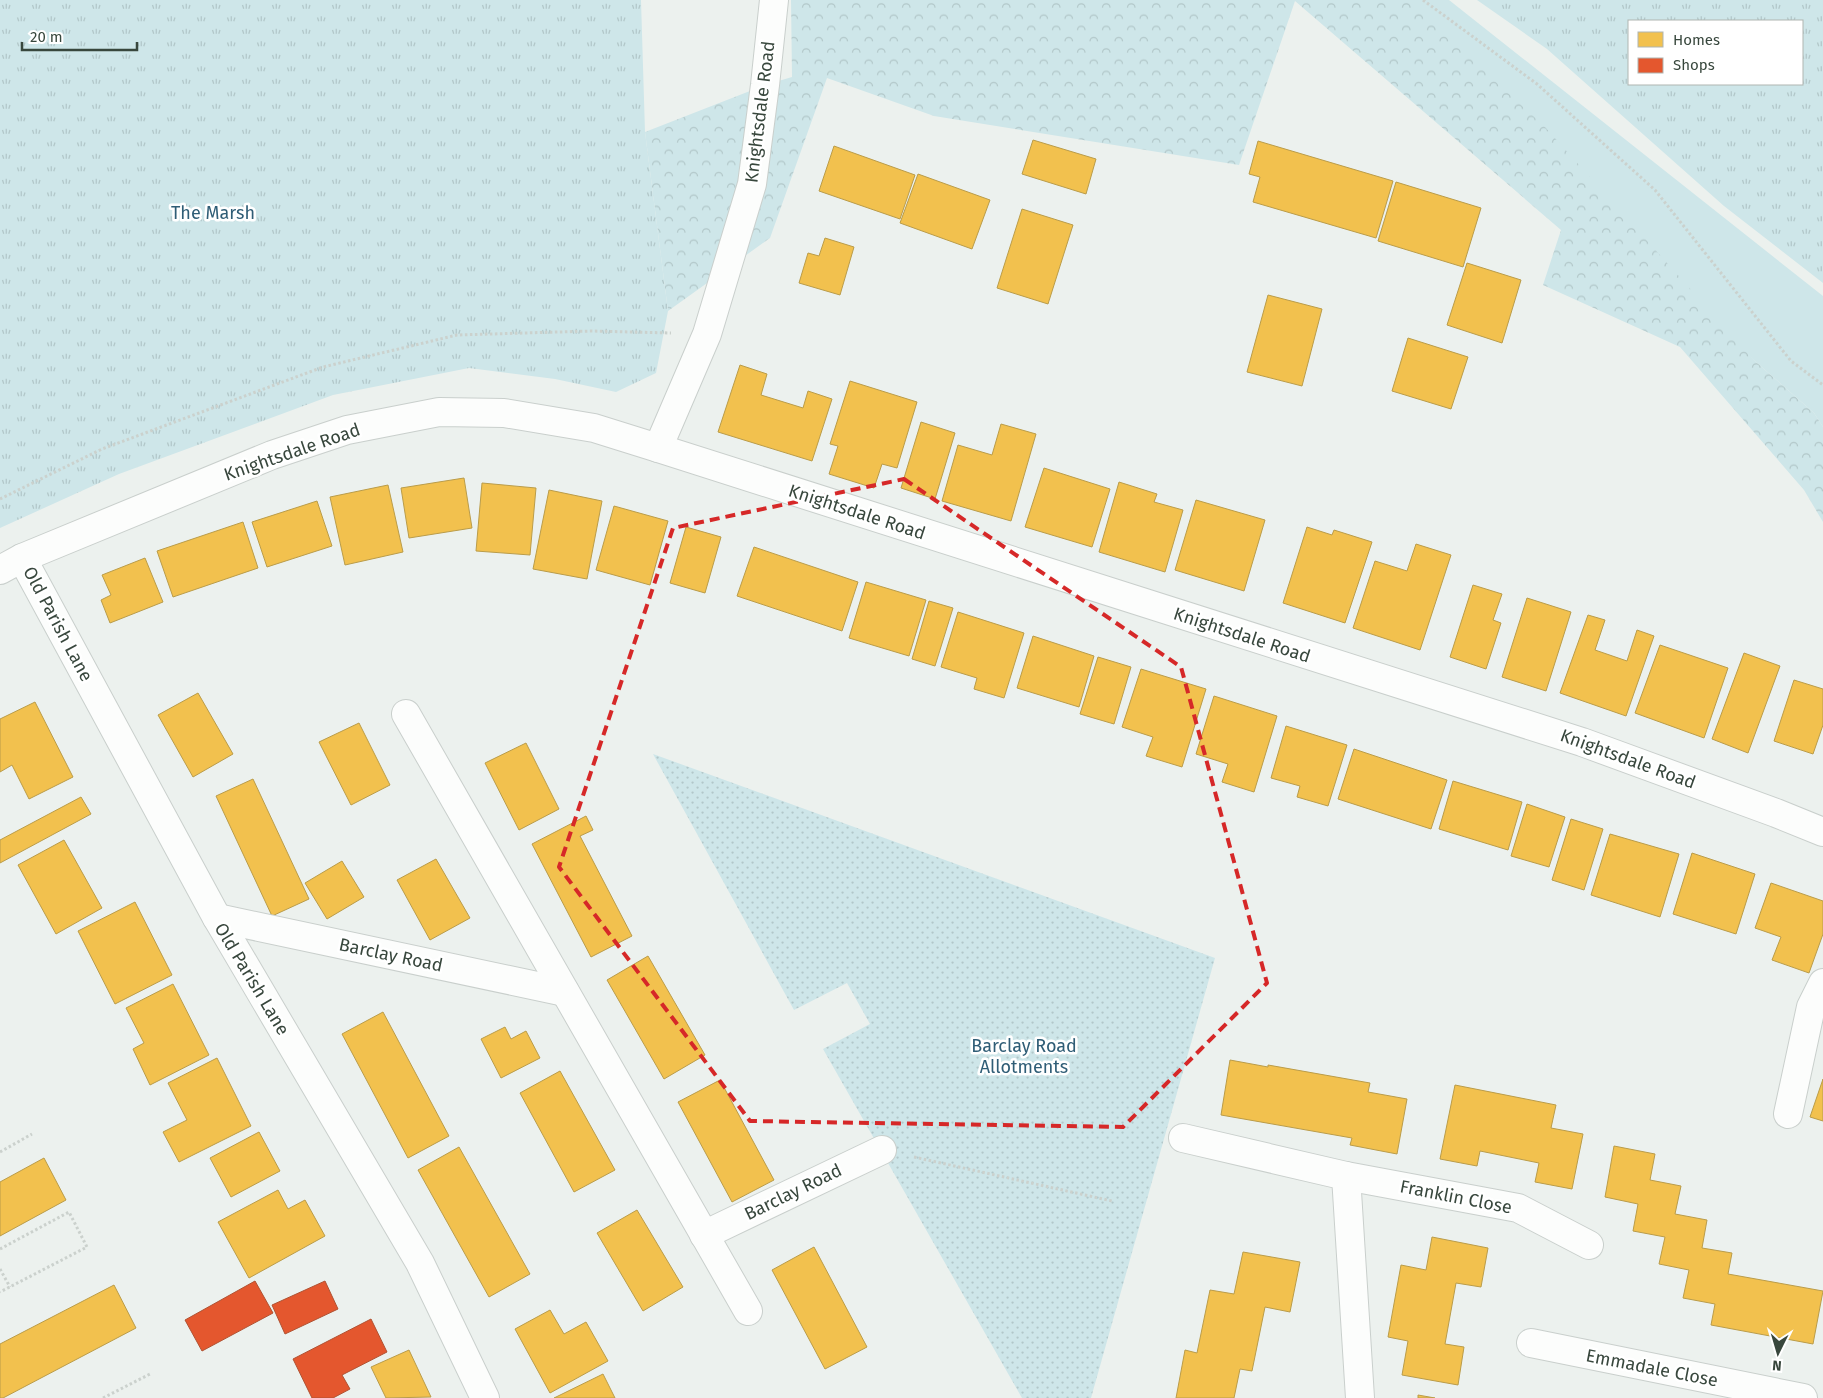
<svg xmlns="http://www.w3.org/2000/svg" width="1823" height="1398" font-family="'Fira Sans',sans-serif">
	<defs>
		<pattern id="forest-crowns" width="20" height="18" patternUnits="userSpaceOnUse" patternTransform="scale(1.25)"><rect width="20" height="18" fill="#cee6e9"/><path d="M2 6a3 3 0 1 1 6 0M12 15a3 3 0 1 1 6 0" fill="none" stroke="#b2c7c9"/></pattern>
		<pattern id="park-tufts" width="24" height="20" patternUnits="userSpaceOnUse" patternTransform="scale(1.25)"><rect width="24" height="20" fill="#cee6e9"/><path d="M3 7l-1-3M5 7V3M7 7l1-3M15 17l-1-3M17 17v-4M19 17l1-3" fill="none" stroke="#b2c7c9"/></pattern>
		<pattern id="garden-dots" width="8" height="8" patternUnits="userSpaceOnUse" patternTransform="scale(1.25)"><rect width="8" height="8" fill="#cee6e9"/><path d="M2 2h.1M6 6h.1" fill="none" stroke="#b2c7c9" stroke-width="1.8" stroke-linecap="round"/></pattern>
	</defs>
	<rect width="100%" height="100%" fill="#ecf1ee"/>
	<path fill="#cee6e9" d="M 1392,0 L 1449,0 L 1823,296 L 1823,427 L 1814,413 L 1756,362 Z"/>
	<path fill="url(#forest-crowns)" d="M 791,0 L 1408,0 L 1545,127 L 1756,362 L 1814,413 L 1823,427 L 1823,522 L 1804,490 L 1680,347 L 1543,285 L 1561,230 L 1295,1 L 1239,165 L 934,116 L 827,78 L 770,238 L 668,311 L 645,132 L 765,85 L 792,77 Z"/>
	<g fill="url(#park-tufts)" fill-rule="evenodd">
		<path d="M 0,0 L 641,0 L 645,132 L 668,311 L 656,373 L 616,392 L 555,379 L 469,368 L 333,395 L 119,474 L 0,528 Z"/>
		<path d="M 1477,0 L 1823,0 L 1823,283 L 1724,206 L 1547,49 ZM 1802,21 L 1802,84 L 1629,84 L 1629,21 Z"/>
	</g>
	<path fill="url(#garden-dots)" d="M 653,754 L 1215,958 L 1091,1398 L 1022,1398 L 823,1049 L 870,1024 L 847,983 L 794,1010 Z"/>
	<g fill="#f2c14e" stroke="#ba9c49">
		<path d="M 1033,140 L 1096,159 L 1086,194 L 1022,174 Z"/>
		<path d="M 1258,141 L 1393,181 L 1376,238 L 1253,202 L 1260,177 L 1249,174 Z"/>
		<path d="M 834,146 L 915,175 L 900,219 L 819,191 Z"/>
		<path d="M 918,174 L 990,200 L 972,249 L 900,223 Z"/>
		<path d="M 1396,182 L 1481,208 L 1463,267 L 1378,241 Z"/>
		<path d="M 1022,209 L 1073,225 L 1048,304 L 997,288 Z"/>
		<path d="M 825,238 L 854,247 L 840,295 L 799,283 L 808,253 L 819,256 Z"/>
		<path d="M 1467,263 L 1521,280 L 1502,343 L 1447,325 Z"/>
		<path d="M 1268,295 L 1322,309 L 1302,386 L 1247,372 Z"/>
		<path d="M 1408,338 L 1468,357 L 1451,409 L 1392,391 Z"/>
		<path d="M 740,365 L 767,374 L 761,395 L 803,408 L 808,391 L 832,399 L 812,461 L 718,432 Z"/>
		<path d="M 850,381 L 917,402 L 897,468 L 882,464 L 874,488 L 829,474 L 838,446 L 830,444 Z"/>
		<path d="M 921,422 L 955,433 L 935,499 L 901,488 Z"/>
		<path d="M 1001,424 L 1036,434 L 1011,521 L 942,501 L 958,445 L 992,455 Z"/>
		<path d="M 1044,468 L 1110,489 L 1092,547 L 1025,527 Z"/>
		<path d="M 464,478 L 472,528 L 409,538 L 401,488 Z"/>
		<path d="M 1119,482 L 1157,494 L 1154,502 L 1183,510 L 1165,572 L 1099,552 Z"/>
		<path d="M 482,483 L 536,488 L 530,555 L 476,551 Z"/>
		<path d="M 388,485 L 403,552 L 345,565 L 330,497 Z"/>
		<path d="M 549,490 L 602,501 L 587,579 L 533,569 Z"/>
		<path d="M 1196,500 L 1265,520 L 1244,591 L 1175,570 Z"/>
		<path d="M 317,501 L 332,546 L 267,567 L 252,522 Z"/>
		<path d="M 614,506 L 668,521 L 650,585 L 596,570 Z"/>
		<path d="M 243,522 L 258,568 L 173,597 L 157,551 Z"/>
		<path d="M 686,527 L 721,537 L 705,593 L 670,583 Z"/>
		<path d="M 1307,527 L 1332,535 L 1334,530 L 1372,542 L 1345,623 L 1283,603 Z"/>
		<path d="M 1416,544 L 1451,555 L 1420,650 L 1353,628 L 1375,561 L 1407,571 Z"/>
		<path d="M 754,547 L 858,582 L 842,631 L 737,596 Z"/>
		<path d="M 145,558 L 163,602 L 110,623 L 101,600 L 111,595 L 102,575 Z"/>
		<path d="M 866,582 L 926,600 L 909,656 L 849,638 Z"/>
		<path d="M 1473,585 L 1502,594 L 1493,620 L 1501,623 L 1486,669 L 1450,657 Z"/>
		<path d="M 1527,598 L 1571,612 L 1546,691 L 1502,677 Z"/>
		<path d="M 929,601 L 953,608 L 935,666 L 912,659 Z"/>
		<path d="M 958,612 L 1024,633 L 1004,698 L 974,689 L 977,678 L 941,667 Z"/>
		<path d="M 1588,615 L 1605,620 L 1595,650 L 1627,661 L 1637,630 L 1654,636 L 1626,716 L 1560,693 Z"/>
		<path d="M 1033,636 L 1094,656 L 1079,707 L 1017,688 Z"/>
		<path d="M 1660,645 L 1728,668 L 1704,738 L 1635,713 Z"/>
		<path d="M 1744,653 L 1780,666 L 1748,753 L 1712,739 Z"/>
		<path d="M 1098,657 L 1131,667 L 1114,724 L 1080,714 Z"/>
		<path d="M 1141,669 L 1206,689 L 1182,767 L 1146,756 L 1153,737 L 1122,727 Z"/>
		<path d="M 1794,680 L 1823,689 L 1823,725 L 1813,754 L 1774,741 Z"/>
		<path d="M 198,693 L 233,754 L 193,777 L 158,715 Z"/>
		<path d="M 1214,696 L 1277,716 L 1254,792 L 1222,782 L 1228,764 L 1196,754 Z"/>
		<path d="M 35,702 L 73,777 L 29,799 L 12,765 L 0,772 L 0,719 Z"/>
		<path d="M 359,723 L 390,785 L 351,805 L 319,742 Z"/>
		<path d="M 1286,726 L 1347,745 L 1328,806 L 1297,797 L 1300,786 L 1271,778 Z"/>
		<path d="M 526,743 L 559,809 L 519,830 L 485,763 Z"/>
		<path d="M 1354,749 L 1447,780 L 1431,829 L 1338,799 Z"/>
		<path d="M 253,779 L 309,899 L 272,916 L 216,796 Z"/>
		<path d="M 1453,781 L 1522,802 L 1508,850 L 1439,829 Z"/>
		<path d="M 81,797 L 91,814 L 0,863 L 0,840 Z"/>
		<path d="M 1527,804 L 1565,817 L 1549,867 L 1511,856 Z"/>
		<path d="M 586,816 L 593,830 L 580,836 L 632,936 L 591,957 L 532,844 Z"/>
		<path d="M 1571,819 L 1603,829 L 1584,890 L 1552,880 Z"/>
		<path d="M 1610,834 L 1679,854 L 1660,917 L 1591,895 Z"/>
		<path d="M 64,840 L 102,908 L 56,934 L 18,865 Z"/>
		<path d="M 1692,853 L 1755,874 L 1736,934 L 1673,914 Z"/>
		<path d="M 436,859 L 470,918 L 430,940 L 397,880 Z"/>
		<path d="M 342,861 L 364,897 L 327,919 L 305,883 Z"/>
		<path d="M 1771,883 L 1823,901 L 1823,934 L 1809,973 L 1772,960 L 1781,937 L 1755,928 Z"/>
		<path d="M 135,902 L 172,975 L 115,1004 L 78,931 Z"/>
		<path d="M 648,956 L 705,1055 L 664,1079 L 607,980 Z"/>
		<path d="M 173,984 L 209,1055 L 150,1085 L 133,1049 L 144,1043 L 126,1008 Z"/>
		<path d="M 383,1012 L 449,1136 L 408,1158 L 342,1034 Z"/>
		<path d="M 505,1027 L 511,1039 L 526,1031 L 540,1058 L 501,1078 L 481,1039 Z"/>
		<path d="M 217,1058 L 251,1126 L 179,1162 L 163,1132 L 187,1120 L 168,1083 Z"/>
		<path d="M 1230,1060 L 1268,1067 L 1268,1065 L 1370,1083 L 1368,1092 L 1407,1099 L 1397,1154 L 1350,1145 L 1352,1138 L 1221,1115 Z"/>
		<path d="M 560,1071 L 615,1170 L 574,1192 L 520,1093 Z"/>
		<path d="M 1823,1079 L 1823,1121 L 1810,1117 Z"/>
		<path d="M 720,1080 L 774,1180 L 732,1202 L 678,1102 Z"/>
		<path d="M 1455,1085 L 1556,1105 L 1551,1128 L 1583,1134 L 1572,1189 L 1535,1182 L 1539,1163 L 1480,1151 L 1477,1166 L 1440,1159 Z"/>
		<path d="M 259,1132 L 280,1171 L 231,1197 L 210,1158 Z"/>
		<path d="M 1614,1146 L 1655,1154 L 1650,1180 L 1681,1186 L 1675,1214 L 1707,1220 L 1702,1248 L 1732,1253 L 1728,1274 L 1823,1291 L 1813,1344 L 1711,1325 L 1715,1304 L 1683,1298 L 1689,1270 L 1659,1264 L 1665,1237 L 1633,1231 L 1638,1204 L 1605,1197 Z"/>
		<path d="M 459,1147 L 530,1274 L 489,1297 L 418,1170 Z"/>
		<path d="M 44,1158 L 66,1200 L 0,1236 L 0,1182 Z"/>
		<path d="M 278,1190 L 288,1209 L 305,1200 L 325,1236 L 249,1278 L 218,1222 Z"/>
		<path d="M 637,1210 L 683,1287 L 643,1311 L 597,1233 Z"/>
		<path d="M 1432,1237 L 1488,1248 L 1481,1287 L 1456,1283 L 1445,1344 L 1464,1347 L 1458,1385 L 1402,1375 L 1408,1341 L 1388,1337 L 1401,1265 L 1426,1270 Z"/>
		<path d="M 814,1247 L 867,1347 L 825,1369 L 772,1270 Z"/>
		<path d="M 1243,1252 L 1300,1262 L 1290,1312 L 1265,1307 L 1252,1371 L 1240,1369 L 1234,1398 L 1176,1398 L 1185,1350 L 1197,1353 L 1210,1290 L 1234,1294 Z"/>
		<path d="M 114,1285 L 136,1328 L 3,1398 L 0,1398 L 0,1344 Z"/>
		<path d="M 550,1310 L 564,1334 L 586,1322 L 608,1361 L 550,1393 L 515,1329 Z"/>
		<path d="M 409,1350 L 431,1397 L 386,1398 L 371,1367 Z"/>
		<path d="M 603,1374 L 615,1398 L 554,1398 Z"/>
		<path d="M 1418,1395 L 1435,1398 L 1418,1398 Z"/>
	</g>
	<g fill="#e4572e" stroke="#b05232">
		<path d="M 255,1281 L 273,1313 L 202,1351 L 185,1320 Z"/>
		<path d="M 325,1281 L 338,1309 L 285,1334 L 272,1305 Z"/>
		<path d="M 371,1319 L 387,1352 L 342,1375 L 350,1389 L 333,1398 L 312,1398 L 293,1359 Z"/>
	</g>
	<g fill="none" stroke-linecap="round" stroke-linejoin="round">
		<g stroke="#c9cfcc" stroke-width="30">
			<g id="minor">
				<path d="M 658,448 L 707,334 L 752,184 L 765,85 L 774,0"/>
				<path d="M 22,558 L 217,918 L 420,1263 L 485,1398"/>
				<path d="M 0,570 L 22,558 L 272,455 L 347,430 L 439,412 L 504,413 L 594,428 L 658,448 L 1582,742 L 1776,813 L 1823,832"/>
				<path d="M 406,714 L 748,1311"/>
				<path d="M 217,918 L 565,992"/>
				<path d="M 1788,1114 L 1811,1007 L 1823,983"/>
				<path d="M 1183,1138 L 1346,1176 L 1360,1398"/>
				<path d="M 1346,1176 L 1518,1208 L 1589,1245"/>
				<path d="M 704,1235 L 882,1150"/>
				<path d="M 1531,1343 L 1803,1398"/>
			</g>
		</g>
		<g stroke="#cbd1cd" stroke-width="3" stroke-dasharray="2.5 2.5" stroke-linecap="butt">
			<path d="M 1423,0 L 1537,84 L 1655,190 L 1791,361 L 1823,385"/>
			<path d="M 0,499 L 102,449 L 323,367 L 457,335 L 592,331 L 671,333"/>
			<path d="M 0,1152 L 32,1134"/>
			<path d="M 914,1157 L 1112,1201"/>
			<path d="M 0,1249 L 69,1212 L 87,1247 L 0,1292"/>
			<path d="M 0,1269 L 10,1287"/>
			<path d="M 103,1398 L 152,1373"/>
		</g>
		<use href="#minor" stroke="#fcfdfc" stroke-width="28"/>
	</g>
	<path fill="none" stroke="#d62828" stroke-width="4" stroke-dasharray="10 6" stroke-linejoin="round" d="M 904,479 L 1181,667 L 1267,983 L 1123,1127 L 750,1121 L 559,867 L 673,528 Z"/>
	<g text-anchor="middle" stroke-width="5" stroke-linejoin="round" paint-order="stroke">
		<g font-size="18" fill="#38473d" stroke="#fff">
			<text transform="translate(760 112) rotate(-83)" y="6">Knightsdale Road</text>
			<text transform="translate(292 452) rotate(-19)" y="6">Knightsdale Road</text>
			<text transform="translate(857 512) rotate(18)" y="6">Knightsdale Road</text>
			<text transform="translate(58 624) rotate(62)" y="6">Old Parish Lane</text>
			<text transform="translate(1242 635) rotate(18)" y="6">Knightsdale Road</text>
			<text transform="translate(1628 759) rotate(20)" y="6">Knightsdale Road</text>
			<text transform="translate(391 955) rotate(12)" y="6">Barclay Road</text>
			<text transform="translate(252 979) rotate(59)" y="6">Old Parish Lane</text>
			<text transform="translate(793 1192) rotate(-26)" y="6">Barclay Road</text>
			<text transform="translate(1456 1197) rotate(11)" y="6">Franklin Close</text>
			<text transform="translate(1652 1368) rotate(11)" y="6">Emmadale Close</text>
		</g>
		<g font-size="18" fill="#2f5d76" stroke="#fff">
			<text x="213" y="219">The Marsh</text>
			<text x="1024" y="1052">Barclay Road<tspan x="1024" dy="21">Allotments</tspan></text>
		</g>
	</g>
	<rect x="1628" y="20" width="175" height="65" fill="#ffffff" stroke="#afb5b1"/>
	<rect x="1638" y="32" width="25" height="15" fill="#f2c14e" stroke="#afb5b1"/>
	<text x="1673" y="45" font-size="15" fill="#38473d">Homes</text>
	<rect x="1638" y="58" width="25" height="15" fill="#e4572e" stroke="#afb5b1"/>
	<text x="1673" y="70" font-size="15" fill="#38473d">Shops</text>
	<g transform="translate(1778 1353) rotate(185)" stroke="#ffffff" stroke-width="4" paint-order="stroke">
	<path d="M0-4L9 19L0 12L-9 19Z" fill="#38473d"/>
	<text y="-8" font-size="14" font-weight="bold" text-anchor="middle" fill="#38473d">N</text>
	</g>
	<path d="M22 42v8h115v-8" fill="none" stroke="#38473d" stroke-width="2.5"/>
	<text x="30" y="42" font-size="15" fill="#38473d" stroke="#ffffff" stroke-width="4" paint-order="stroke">20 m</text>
</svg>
